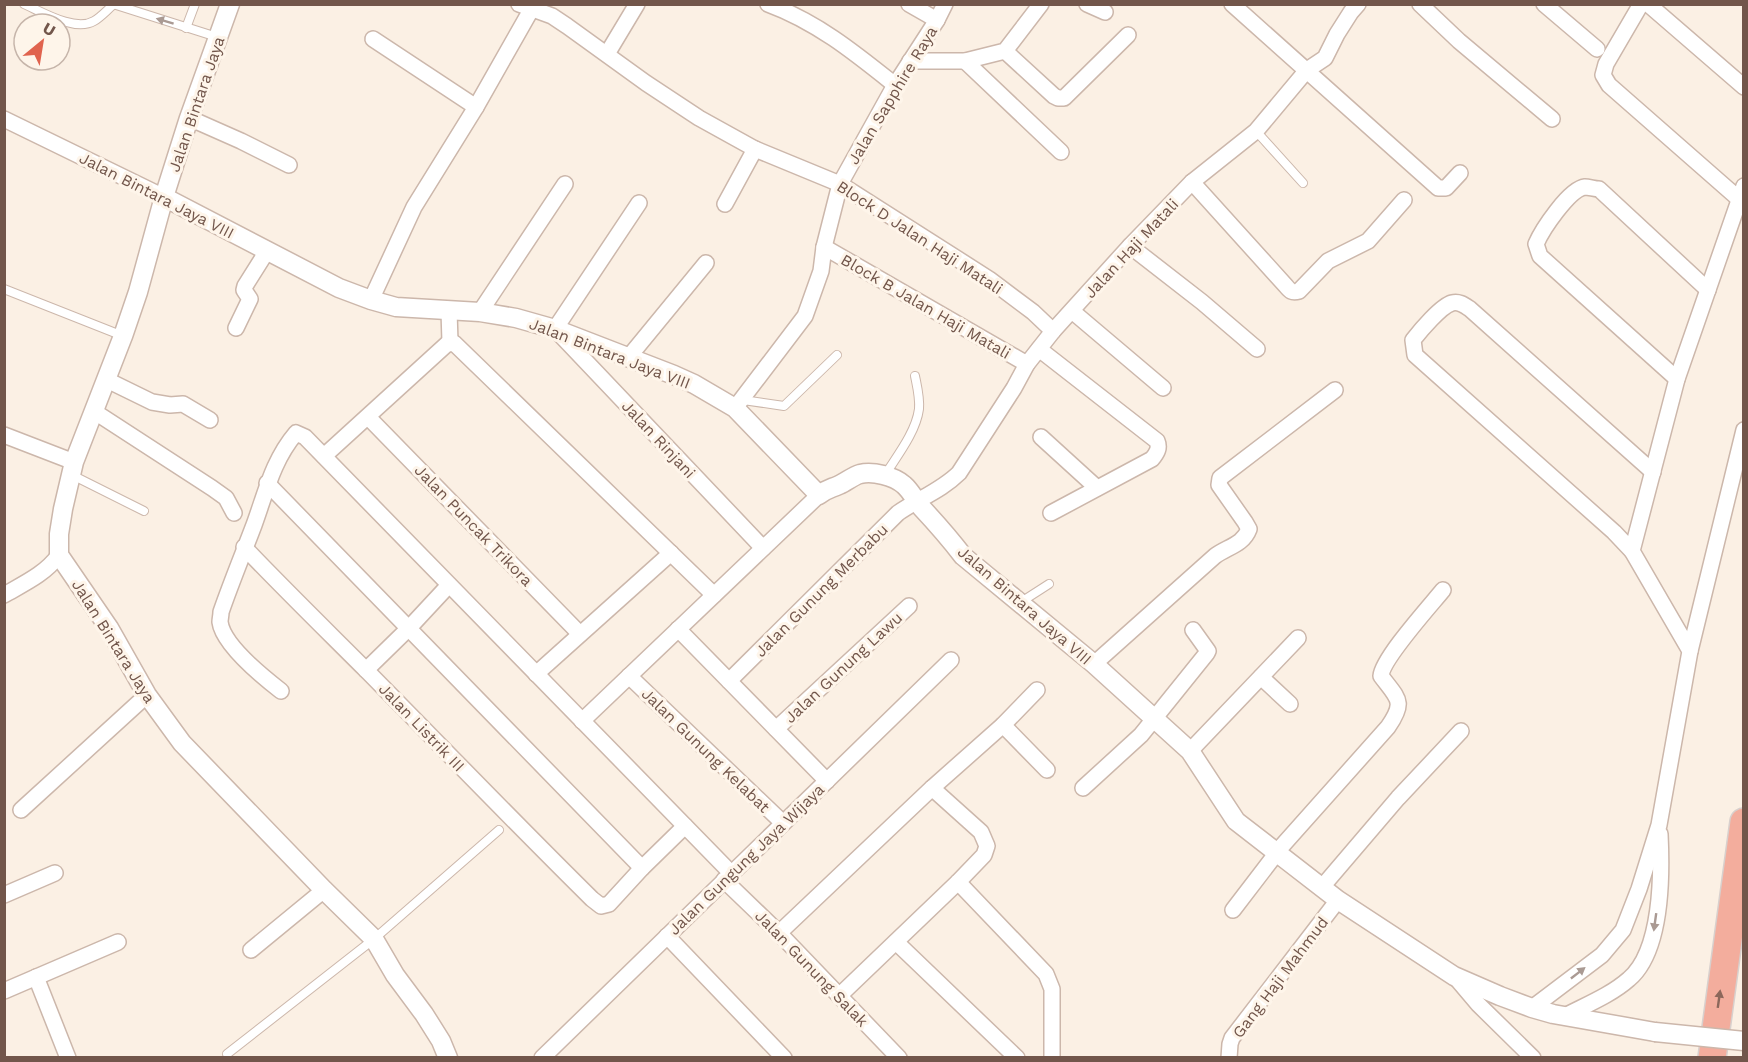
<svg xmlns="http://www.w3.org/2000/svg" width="1748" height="1062" font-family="'Work Sans',sans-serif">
	<rect width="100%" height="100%" fill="#fbf0e4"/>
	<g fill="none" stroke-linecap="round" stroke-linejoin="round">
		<g stroke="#ccb7ab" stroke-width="10">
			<g id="service">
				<path d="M 24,4 C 42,12 75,32 94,21 C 101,17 107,10 113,5"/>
				<path d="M 113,4 L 217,37"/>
				<path d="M 186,28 L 195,4"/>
				<path d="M 1256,131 L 1303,183"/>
				<path d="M 4,289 L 123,336"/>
				<path d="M 743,400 L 784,406 L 837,355"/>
				<path d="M 72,475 L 144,511"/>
				<path d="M 885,475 C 897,456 916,432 919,409 C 920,398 917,386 915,376"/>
				<path d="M 1021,602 L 1049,584"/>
				<path d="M 227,1054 L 374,939 L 499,830"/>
			</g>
		</g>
		<g stroke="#ccb7ab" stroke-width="18">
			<g id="minor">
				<path d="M 519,4 L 552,16 L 567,26 L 646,83 L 699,118 L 755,149 L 840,184 L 989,279 L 1033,312 L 1053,331"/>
				<path d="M 768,4 C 817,22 855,53 895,85"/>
				<path d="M 909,4 L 937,20"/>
				<path d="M 1087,4 L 1105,12"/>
				<path d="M 1232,4 L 1438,188 L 1446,188 L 1460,173"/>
				<path d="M 1420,4 L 1459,41 L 1552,119"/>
				<path d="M 1544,4 L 1597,49"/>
				<path d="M 1641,4 L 1606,64 L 1603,75 L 1609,85 L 1739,199"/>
				<path d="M 1648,4 L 1744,87"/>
				<path d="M 373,39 L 476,107"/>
				<path d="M 1005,51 L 1054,96 L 1058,98 L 1064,98 L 1128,35"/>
				<path d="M 607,54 L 637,4"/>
				<path d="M 910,61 L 965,61 L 1005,51 L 1041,4"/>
				<path d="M 965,61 L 1061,152"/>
				<path d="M 189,118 L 241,141 L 289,165"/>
				<path d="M 4,119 L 164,197"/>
				<path d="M 1192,182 L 1286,286 C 1290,291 1292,293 1299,291 L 1328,261 L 1368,241 L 1404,200"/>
				<path d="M 639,203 L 555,329 L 763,548"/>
				<path d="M 725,204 L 755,149"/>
				<path d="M 1130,246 L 1202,302 L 1257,349"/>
				<path d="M 824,247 L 1027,364"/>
				<path d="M 371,300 L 414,207 L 476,107 L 531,10"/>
				<path d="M 449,311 L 450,342"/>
				<path d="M 1072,311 L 1163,388"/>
				<path d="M 480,312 L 565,184"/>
				<path d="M 236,328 L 250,299 L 244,290 L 245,286 L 267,251"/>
				<path d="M 1039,349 L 1157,441 C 1160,448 1157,453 1152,459 L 1051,513"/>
				<path d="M 628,358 L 706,263"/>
				<path d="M 1677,379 L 1540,256 L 1536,244 C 1542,230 1569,189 1585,187 C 1589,187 1595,189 1599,189 L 1708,290"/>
				<path d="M 107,380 L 152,402 L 170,405 L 183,404 L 210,420"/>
				<path d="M 735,408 L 805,316 L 821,271 L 824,247 L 840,184 L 895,85 L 937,20 L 945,4"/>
				<path d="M 95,412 L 212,488 L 226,498 L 234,513"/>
				<path d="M 368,417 L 580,634"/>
				<path d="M 4,435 L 74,462"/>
				<path d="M 1041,437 L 1097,488"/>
				<path d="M 324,456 L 447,344 L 454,343 L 714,595"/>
				<path d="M 267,483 L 642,868"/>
				<path d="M 244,547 C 284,589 326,630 367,671 C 442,747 516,824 592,899 L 601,906 L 609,904 L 642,868 L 685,826"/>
				<path d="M 1632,551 L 1614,532 L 1415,355 L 1413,340 C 1420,331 1441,306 1452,303 C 1459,301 1464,305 1470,309 L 1653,472"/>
				<path d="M 4,595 C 25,583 45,574 59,555"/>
				<path d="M 678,629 L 827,781"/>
				<path d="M 1690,651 L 1744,430"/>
				<path d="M 1094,664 L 1215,556 C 1227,547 1243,545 1249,529 L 1245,522 L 1219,485 L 1220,478 L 1335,390"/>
				<path d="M 366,670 L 409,628 L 449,585"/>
				<path d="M 536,674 L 671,553"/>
				<path d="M 629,676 L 783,823"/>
				<path d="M 1261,677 L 1290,704"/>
				<path d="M 729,681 L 898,513 C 918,499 942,490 959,473 L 1014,388 L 1027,364 L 1053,331 L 1130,246 L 1192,182 L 1256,131 L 1307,70 L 1325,58 L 1337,34 L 1351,12 L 1358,4"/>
				<path d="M 281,691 C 263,677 223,645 220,622 C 220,619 221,616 221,612 C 231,583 243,554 254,525 C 266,492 273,460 296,433 L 305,437 L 731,873"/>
				<path d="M 582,721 L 819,495"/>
				<path d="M 1003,725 L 1047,770"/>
				<path d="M 776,729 L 909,606"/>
				<path d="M 1190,751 L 1298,638"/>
				<path d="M 1083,788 L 1141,735 L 1207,653 L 1208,651 L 1193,630"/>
				<path d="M 21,810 L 147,695"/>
				<path d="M 724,880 L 779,933 L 899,1058"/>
				<path d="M 958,882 L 1046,974 L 1052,989 L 1052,1058"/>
				<path d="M 1322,887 L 1398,798 L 1461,731"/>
				<path d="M 4,895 L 55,873"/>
				<path d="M 1233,910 L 1282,846 L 1388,727 C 1406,701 1398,699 1381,676 C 1382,659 1430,606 1443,590"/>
				<path d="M 779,933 L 932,788 L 1003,725 L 1037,690"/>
				<path d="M 667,936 L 784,1058"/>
				<path d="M 896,942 L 1017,1058"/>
				<path d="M 251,950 L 324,890"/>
				<path d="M 36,977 L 68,1058"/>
				<path d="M 1456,978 L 1478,1004 L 1533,1058"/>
				<path d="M 4,991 L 118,942"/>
				<path d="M 839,996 L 958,882 L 984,855 L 987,846 L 981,832 L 932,788"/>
				<path d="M 1532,1008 L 1602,955 L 1623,930 L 1639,889 L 1659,825 L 1690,651 L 1632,551 L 1677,379 L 1744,186"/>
				<path d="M 1565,1016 C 1586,1005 1611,995 1629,979 C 1662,951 1662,874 1660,834"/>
				<path d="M 542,1058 L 951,660"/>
				<path d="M 1229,1058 L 1230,1044 L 1232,1038 L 1338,900"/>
			</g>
		</g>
		<g stroke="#ccb7ab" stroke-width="21">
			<g id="tertiary">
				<path d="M 230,4 L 189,118 L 164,197 L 138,292 L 123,336 L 74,462 L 63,509 L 59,534 L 59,555 L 109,628 L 147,695 L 182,743 L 324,890 L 374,939 L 395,975 L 424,1014 L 441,1041 L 448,1058"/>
				<path d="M 164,197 L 339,288 L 371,300 L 396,307 L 480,312 L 516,318 L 555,329 L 674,375 L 694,384 L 735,408 L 819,495 C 828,488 830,489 839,485 C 846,482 853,476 860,474 C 873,471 894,476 904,485 C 911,491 915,500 921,507 C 936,523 950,539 963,556 L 1094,664 L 1190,751 L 1236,821 L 1338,900 L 1454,976 L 1500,996 L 1532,1008 L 1553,1014 L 1655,1032"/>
			</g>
		</g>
		<g stroke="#d8d0cd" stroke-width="30">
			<path id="motorway" d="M 1712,1058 L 1744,822"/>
		</g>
		<use href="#service" stroke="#fff" stroke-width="8"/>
		<use href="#minor" stroke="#fff" stroke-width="15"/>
		<use href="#tertiary" stroke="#fff" stroke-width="18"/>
		<use href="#motorway" stroke="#f3ad9d" stroke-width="27"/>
		<g stroke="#ccb7ab" stroke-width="21" stroke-linecap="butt">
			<path id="tertiary-bridge" d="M 1655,1032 L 1744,1041"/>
		</g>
		<use href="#tertiary-bridge" stroke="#fff" stroke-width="18"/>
	</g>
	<defs><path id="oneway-solid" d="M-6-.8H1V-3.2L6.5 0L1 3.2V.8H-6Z" transform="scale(1.5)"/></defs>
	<g fill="#aa9a93">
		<use href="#oneway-solid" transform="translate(165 21) rotate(-163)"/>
		<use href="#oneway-solid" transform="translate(1655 922) rotate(98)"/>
		<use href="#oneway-solid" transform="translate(1578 973) rotate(-38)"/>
	</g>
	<use fill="#8c675b" href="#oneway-solid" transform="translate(1719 999) rotate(-82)"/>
	<g text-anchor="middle" stroke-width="6" stroke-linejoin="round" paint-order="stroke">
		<g font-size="16" fill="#72564b" stroke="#fef5ea">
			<text transform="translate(892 95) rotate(-59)" y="6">Jalan Sapphire Raya</text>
			<text transform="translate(196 104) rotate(-71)" y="6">Jalan Bintara Jaya</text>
			<text transform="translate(157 195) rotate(27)" y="6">Jalan Bintara Jaya VIII</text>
			<text transform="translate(920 237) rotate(33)" y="6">Block D Jalan Haji Matali</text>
			<text transform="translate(1131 248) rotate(-47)" y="6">Jalan Haji Matali</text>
			<text transform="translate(926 306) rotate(30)" y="6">Block B Jalan Haji Matali</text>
			<text transform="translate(610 353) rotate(21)" y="6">Jalan Bintara Jaya VIII</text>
			<text transform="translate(659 439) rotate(47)" y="6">Jalan Rinjani</text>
			<text transform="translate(474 525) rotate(46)" y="6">Jalan Puncak Trikora</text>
			<text transform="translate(821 590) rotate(-45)" y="6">Jalan Gunung Merbabu</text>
			<text transform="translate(1025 605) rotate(41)" y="6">Jalan Bintara Jaya VIII</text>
			<text transform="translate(114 641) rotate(58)" y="6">Jalan Bintara Jaya</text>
			<text transform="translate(843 667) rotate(-43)" y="6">Jalan Gunung Lawu</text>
			<text transform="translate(422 727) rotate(46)" y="6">Jalan Listrik III</text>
			<text transform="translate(706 750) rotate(44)" y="6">Jalan Gunung Kelabat</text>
			<text transform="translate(746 859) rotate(-44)" y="6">Jalan Gungung Jaya Wijaya</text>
			<text transform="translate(812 968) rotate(46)" y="6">Jalan Gunung Salak</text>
			<text transform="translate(1280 977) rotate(-53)" y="6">Gang Haji Mahmud</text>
		</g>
	</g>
	<rect width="1748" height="1062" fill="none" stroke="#72564b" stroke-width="12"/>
	<g transform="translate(42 42) rotate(30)"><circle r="28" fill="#fef5ea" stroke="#c6b5aa" stroke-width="1.5"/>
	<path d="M0-4.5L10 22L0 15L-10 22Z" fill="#e0634e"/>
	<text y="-9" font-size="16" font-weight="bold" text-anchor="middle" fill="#72564b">U</text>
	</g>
</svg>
